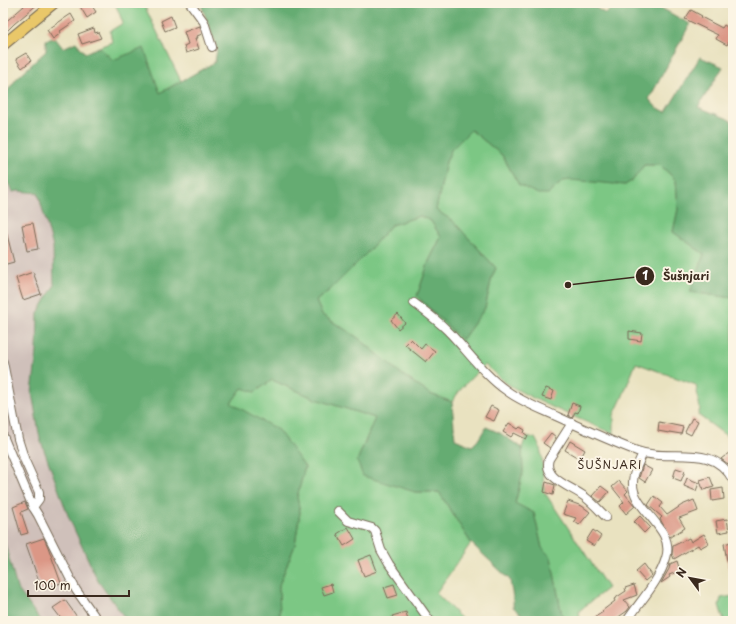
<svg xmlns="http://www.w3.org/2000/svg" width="736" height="624" font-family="'Playpen Sans',sans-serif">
	<rect width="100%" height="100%" fill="#fcf5e5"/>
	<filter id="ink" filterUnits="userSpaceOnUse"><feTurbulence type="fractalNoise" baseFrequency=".025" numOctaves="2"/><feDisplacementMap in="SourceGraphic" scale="8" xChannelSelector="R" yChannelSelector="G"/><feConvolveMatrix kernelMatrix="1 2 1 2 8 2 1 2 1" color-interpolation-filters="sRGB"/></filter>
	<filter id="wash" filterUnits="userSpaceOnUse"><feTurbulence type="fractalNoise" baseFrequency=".012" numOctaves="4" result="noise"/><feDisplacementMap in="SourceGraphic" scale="16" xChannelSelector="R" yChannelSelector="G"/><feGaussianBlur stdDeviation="0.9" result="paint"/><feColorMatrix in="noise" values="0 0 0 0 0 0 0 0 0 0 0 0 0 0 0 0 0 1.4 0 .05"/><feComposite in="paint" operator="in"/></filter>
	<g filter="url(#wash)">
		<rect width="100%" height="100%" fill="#e9e2c0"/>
		<path fill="#cfc0ba" d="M 3,174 L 13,192 L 18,191 L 38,193 L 53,247 L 54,286 L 38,313 L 37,351 L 40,439 L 69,518 L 98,581 L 124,617 L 133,621 L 41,621 L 17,588 L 3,537 Z"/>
		<g fill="#7cc784" stroke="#5c7851">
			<path d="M 115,3 L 143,3 L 181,81 L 160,93 L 113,60 L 99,47 L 112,42 L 110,31 L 123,23 Z"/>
			<path d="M 471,130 L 502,155 L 519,185 L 548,194 L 563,181 L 571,179 L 625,185 L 633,180 L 644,165 L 660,165 L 676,180 L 678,209 L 673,232 L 704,254 L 698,272 L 690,292 L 733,298 L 733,432 L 728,437 L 698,415 L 700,409 L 696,385 L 636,363 L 622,398 L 614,415 L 614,434 C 580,419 546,406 514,388 C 503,382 494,372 485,365 C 473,376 460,388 452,402 L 430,394 L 404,376 L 357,337 L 322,315 L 316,301 L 331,289 L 365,255 L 391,225 L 420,216 L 431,221 L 441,237 L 429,261 L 417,296 L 462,340 L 485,308 L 492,277 L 496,268 L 453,221 L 436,210 L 446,162 L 451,150 Z"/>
			<path d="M 272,380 L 316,399 L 375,418 L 357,461 L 415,492 L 439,492 L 471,543 L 436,593 L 464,621 L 280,621 L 279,585 L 295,545 L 300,512 L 297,497 L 305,467 L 231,403 L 242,388 L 255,392 Z"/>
			<path d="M 526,436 L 535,438 C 546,454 541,475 545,493 L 608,588 L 579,611 L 580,619 L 569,621 L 562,616 L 551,557 L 542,548 L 534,513 L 515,504 L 523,472 L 522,448 Z"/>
			<path d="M 733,596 L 733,621 L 724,621 L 719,605 L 721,598 Z"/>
		</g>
		<g fill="#65ac72" stroke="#506b48">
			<path d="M 202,3 L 588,3 L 606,14 L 616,3 L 652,3 L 690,24 L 649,99 L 656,107 L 666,112 L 700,57 L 723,67 L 698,107 L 726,118 L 733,122 L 733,298 L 690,292 L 698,272 L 704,254 L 673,232 L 678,209 L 676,180 L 660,165 L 644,165 L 633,180 L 625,185 L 571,180 L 563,181 L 548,194 L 538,194 L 519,185 L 502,155 L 471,130 L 451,150 L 446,162 L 436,210 L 453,221 L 496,268 L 492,277 L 485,308 L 462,340 L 417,296 L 429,261 L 441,237 L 431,221 L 420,216 L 391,225 L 365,255 L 331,289 L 316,301 L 322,315 L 357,337 L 404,376 L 430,394 L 452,402 L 455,439 L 472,446 L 478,440 L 486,427 L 500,433 L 522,448 L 523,472 L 515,503 L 534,513 L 542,548 L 551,557 L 562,616 L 558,621 L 525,621 L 523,616 L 513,607 C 514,597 511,590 510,580 L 471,543 L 439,492 L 415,492 L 363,476 L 357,461 L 375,418 L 316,399 L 272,380 L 255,392 L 242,388 L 231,403 L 278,430 L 305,467 L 297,497 L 300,512 L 295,545 L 279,585 L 280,621 L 133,621 L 124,617 L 98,581 L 69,518 L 40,439 L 32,393 L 37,351 L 38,313 L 54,286 L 53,247 L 38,193 L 18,191 L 13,192 L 3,174 L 3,97 L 17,78 L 46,51 L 46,40 L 55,38 L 63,48 L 76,42 L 85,53 L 99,47 L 113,60 L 144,48 L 160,93 L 215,62 L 217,49 L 202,7 Z"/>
			<path d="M 3,537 L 17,588 L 41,621 L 3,621 Z"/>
		</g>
		<g id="blocks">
			<g fill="#db9786">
				<path d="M 22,3 L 39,3 L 14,24 L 7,31 L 3,27 L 3,18 L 6,21 L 9,19 L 24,6 Z"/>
				<path d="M 78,3 L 90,3 L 96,12 L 87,18 Z"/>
				<path d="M 691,10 L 702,16 L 701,17 L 722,28 L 724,25 L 732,30 L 729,34 L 732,36 L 727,45 L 716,39 L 718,35 L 685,19 Z"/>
				<path d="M 71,14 L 75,21 L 60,31 L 61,33 L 53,39 L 47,30 Z"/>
				<path d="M 171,16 L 175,27 L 165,31 L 161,21 Z"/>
				<path d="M 200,26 L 202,34 L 197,36 L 198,38 L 195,38 L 199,49 L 186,53 L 184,46 L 188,44 L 184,32 Z"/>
				<path d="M 94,28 L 95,33 L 98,32 L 101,38 L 82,44 L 78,34 Z"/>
				<path d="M 26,53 L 31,61 L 22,68 L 16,59 Z"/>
				<path d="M 33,223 L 38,249 L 27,251 L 22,225 Z"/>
				<path d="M 3,227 L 5,227 L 14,262 L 3,265 Z"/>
				<path d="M 33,272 L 41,294 L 23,300 L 16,278 Z"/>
				<path d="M 398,314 L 405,323 L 398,329 L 391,320 Z"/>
				<path d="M 629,331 L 642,333 L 641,341 L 629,339 Z"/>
				<path d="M 411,339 L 421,349 L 425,344 L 435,351 L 426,362 L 405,345 Z"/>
				<path d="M 546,388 L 554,391 L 551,400 L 542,397 Z"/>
				<path d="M 572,403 L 580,406 L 578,413 L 575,412 L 572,418 L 568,415 Z"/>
				<path d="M 491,406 L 499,410 L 494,421 L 485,417 Z"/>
				<path d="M 692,418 L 698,421 L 691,435 L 685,432 Z"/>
				<path d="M 659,422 L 683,427 L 681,434 L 669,432 L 669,433 L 658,431 Z"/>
				<path d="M 509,423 L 518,429 L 520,427 L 525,430 L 524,433 L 528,436 L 526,439 L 514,433 L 511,437 L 503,432 Z"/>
				<path d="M 551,433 L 556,437 L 550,448 L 543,443 Z"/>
				<path d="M 570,441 L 585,450 L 580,459 L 565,450 Z"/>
				<path d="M 730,452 L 733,457 L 733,461 L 728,464 L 721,459 Z"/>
				<path d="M 643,465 L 652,470 L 645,482 L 639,478 Z"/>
				<path d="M 676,468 L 685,471 L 681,481 L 673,478 Z"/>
				<path d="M 710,477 L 714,487 L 703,490 L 700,480 Z"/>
				<path d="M 687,478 L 699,483 L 696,491 L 684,486 Z"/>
				<path d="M 619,481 L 628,491 L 625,494 L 635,506 L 626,514 L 620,506 L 624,502 L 612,487 Z"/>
				<path d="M 546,482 L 555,485 L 553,495 L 544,492 Z"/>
				<path d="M 601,486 L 609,492 L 600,502 L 592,496 Z"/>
				<path d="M 723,488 L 724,499 L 712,501 L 711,490 Z"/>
				<path d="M 654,496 L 663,503 L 660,507 L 667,515 L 682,505 L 694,500 L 698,511 L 679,518 L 685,528 L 670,537 L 660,519 L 662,517 L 648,505 Z"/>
				<path d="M 568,501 L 582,506 L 590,512 L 579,525 L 574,521 L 576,518 L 563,514 Z"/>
				<path d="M 25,502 L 28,509 L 21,512 L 28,533 L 21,535 L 13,507 Z"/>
				<path d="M 640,516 L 650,527 L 644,533 L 634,522 Z"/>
				<path d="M 727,519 L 729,531 L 718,533 L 716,521 Z"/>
				<path d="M 348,527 L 355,539 L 344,546 L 337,534 Z"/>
				<path d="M 593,530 L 601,536 L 594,546 L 586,541 Z"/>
				<path d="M 704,534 L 709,543 L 700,548 L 698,545 L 674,559 L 672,554 L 673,546 L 689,538 L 691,542 Z"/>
				<path d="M 44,538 L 48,547 L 61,583 L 42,590 L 26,544 Z"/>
				<path d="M 731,542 L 733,548 L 733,577 L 730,577 L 724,544 Z"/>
				<path d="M 371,555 L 377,571 L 364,576 L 358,560 Z"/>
				<path d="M 677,561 L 680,571 L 669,575 L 670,577 L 661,583 L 669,569 L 670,564 Z"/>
				<path d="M 644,564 L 652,575 L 645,581 L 636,571 Z"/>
				<path d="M 331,584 L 333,592 L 324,595 L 321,587 Z"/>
				<path d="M 394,584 L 398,595 L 388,598 L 384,587 Z"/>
				<path d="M 634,585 L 637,595 L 624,600 L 630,607 L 627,611 L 613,621 L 589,621 L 603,612 L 602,611 L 615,601 L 614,599 L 626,591 L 625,588 Z"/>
				<path d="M 65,600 L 80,621 L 63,621 L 53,608 Z"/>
				<path d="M 406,612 L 408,621 L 394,621 L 392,616 Z"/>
			</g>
		</g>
	</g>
	<g filter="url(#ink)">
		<use href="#blocks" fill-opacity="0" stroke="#786a57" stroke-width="1"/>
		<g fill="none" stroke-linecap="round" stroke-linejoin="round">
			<g stroke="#786a57" stroke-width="10">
				<g id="minor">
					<path d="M 190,3 L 204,22 L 212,47"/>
					<path d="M 414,303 C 426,312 437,320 447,330 C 467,350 484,375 507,391 C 522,402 541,409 558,417 C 584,429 610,441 637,451 C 670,463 712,441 733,480"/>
					<path d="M 3,362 L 18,439 L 25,461 L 39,492 L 39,499 L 33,507"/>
					<path d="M 572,423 L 549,459 C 542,479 573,487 585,497 C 593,503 599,510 606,517"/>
					<path d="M 3,436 L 33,507 L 38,515 L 76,590 L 98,621"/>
					<path d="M 338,511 L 348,521 L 372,528 L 375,531 L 381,550 L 389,564 L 430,621"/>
					<path d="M 627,621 C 640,601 659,582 666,558 C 676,527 631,510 633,482 C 633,472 639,462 643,453"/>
				</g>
			</g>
			<g stroke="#786a57" stroke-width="12">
				<path id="major" d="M 3,45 L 54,3"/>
			</g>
			<use href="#minor" stroke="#fff" stroke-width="8"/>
			<use href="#major" stroke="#e9c769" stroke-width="10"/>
		</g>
	</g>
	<g text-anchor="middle" stroke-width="4" stroke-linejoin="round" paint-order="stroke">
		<g font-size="11" letter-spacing="1" fill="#3b2a1e" stroke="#fcf5e5">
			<text x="610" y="469">ŠUŠNJARI</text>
		</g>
	</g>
	<path fill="none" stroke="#3b2a1e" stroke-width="1.5" d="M568 285L645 276"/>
	<g fill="#3b2a1e" stroke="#fcf5e5" stroke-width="1.5">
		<circle cx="568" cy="285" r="4"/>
		<circle cx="645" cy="276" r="10"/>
	</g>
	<g font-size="12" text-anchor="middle" font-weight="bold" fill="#fff">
		<text x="645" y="280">1</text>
	</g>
	<g font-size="11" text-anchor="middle" font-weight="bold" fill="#3b2a1e" stroke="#fcf5e5" stroke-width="4" stroke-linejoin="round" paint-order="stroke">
		<text x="686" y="280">Šušnjari</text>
	</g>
	<rect width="736" height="624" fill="none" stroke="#fcf5e5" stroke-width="16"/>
	<g transform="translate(690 578) rotate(302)" stroke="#fcf5e5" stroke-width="3" paint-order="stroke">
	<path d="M0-3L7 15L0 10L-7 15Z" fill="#3b2a1e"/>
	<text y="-6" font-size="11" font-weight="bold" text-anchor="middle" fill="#3b2a1e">N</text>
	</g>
	<path d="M28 590v6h101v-6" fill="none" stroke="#3b2a1e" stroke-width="2"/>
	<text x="34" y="590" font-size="12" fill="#3b2a1e" stroke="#fcf5e5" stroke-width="3" paint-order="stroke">100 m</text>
</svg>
